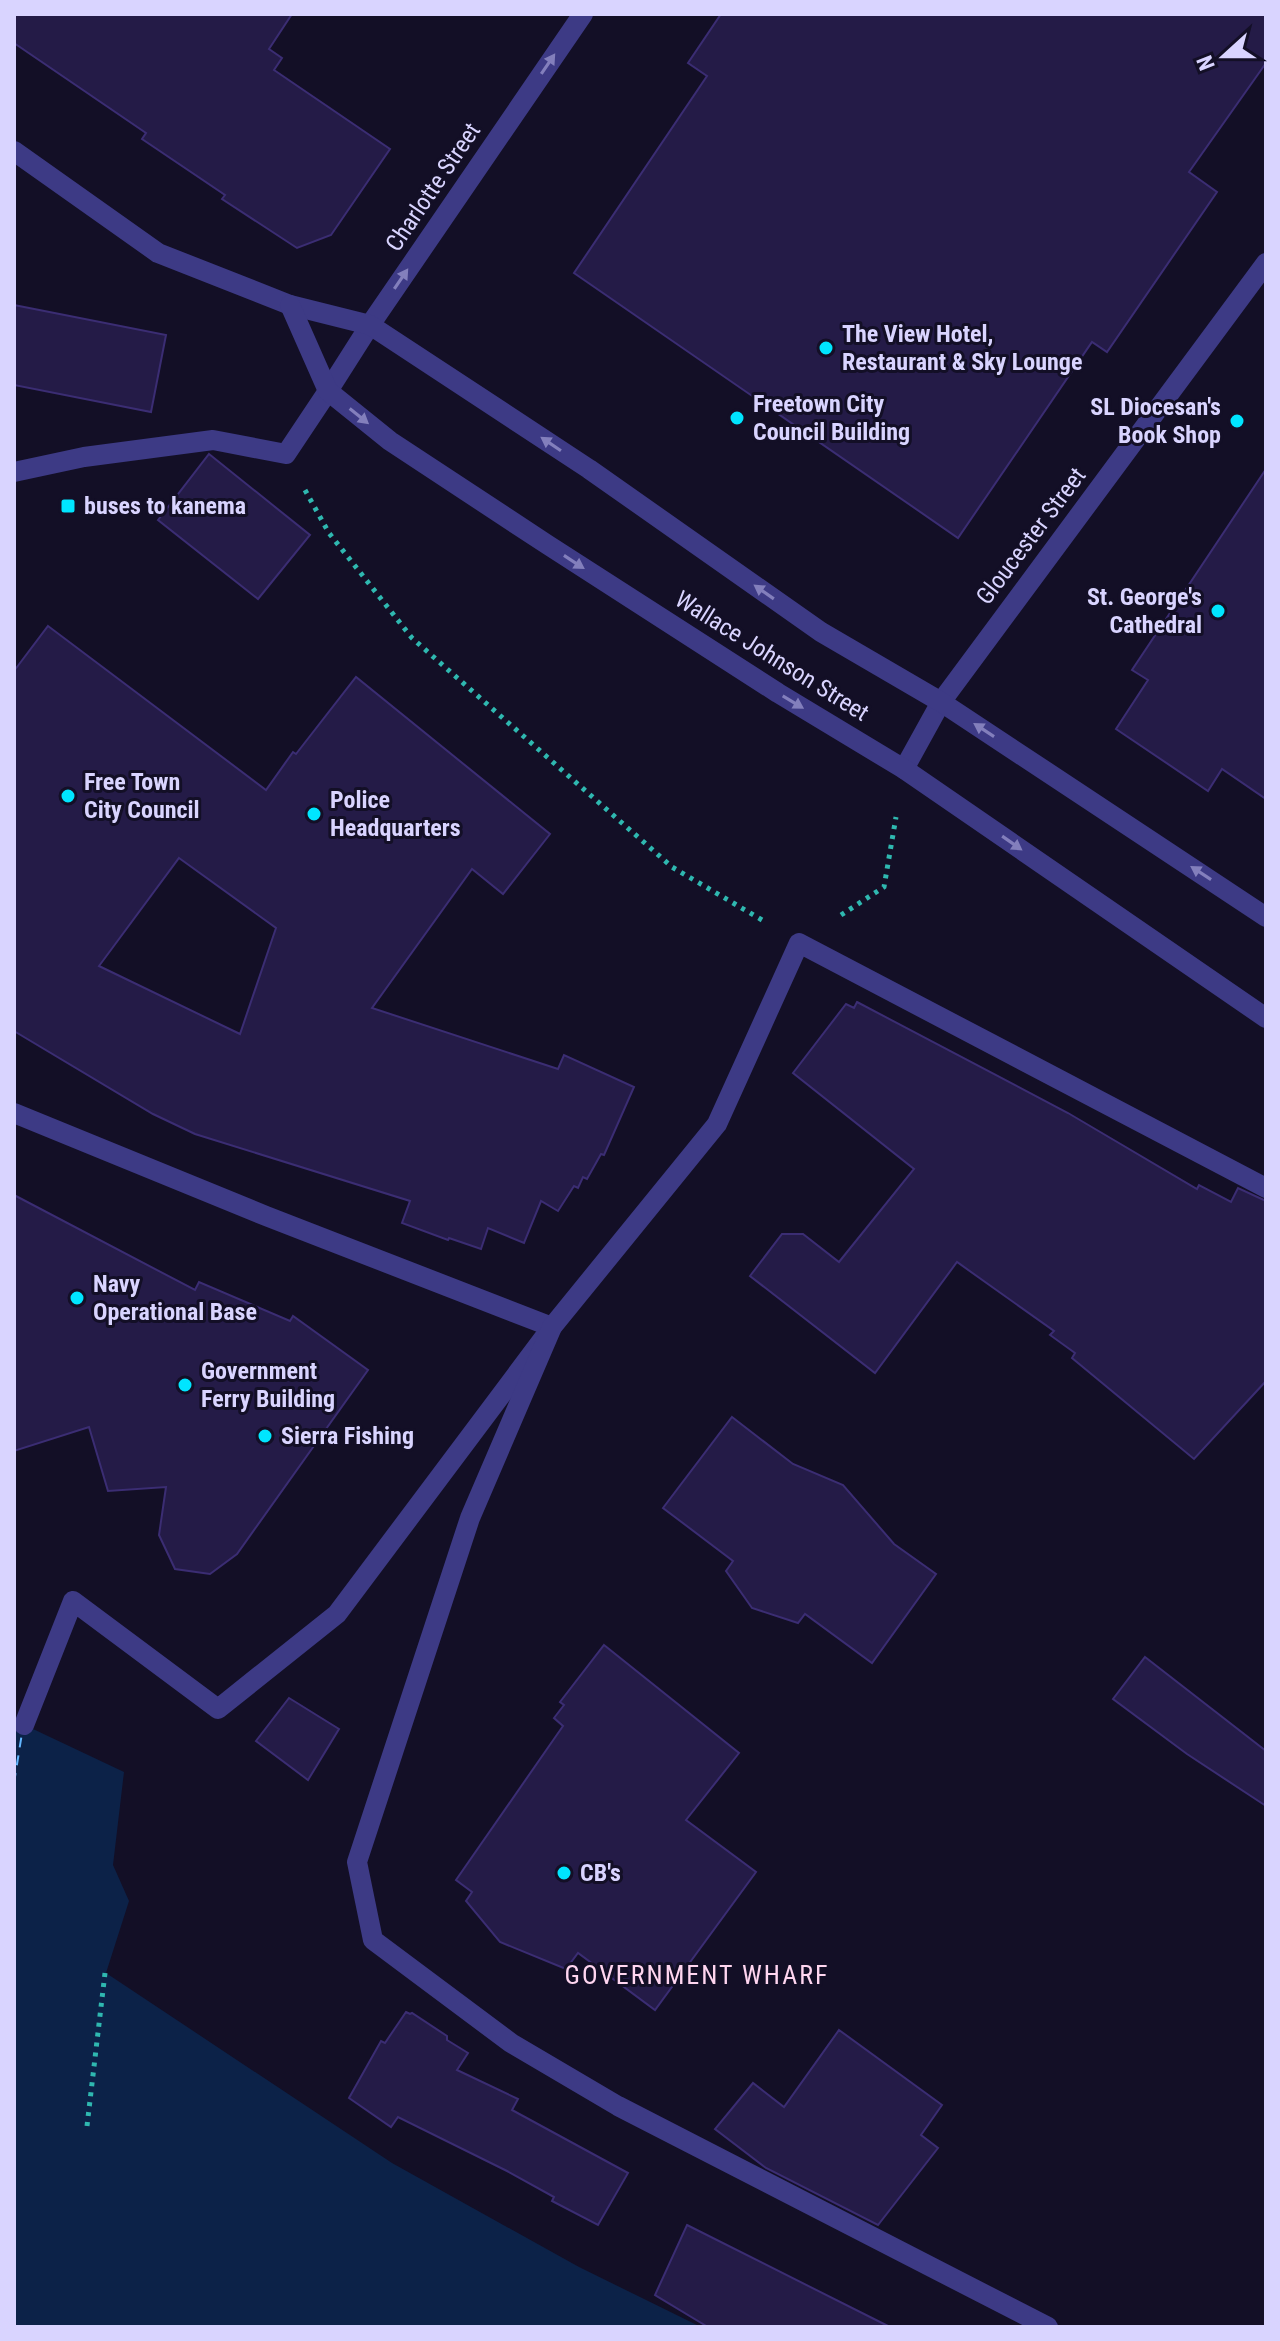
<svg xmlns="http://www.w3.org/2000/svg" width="1280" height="2341" font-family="'Roboto Condensed',sans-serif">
	<rect width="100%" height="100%" fill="#130f26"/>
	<path fill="#0c2248" d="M 14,1720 L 124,1772 L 113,1865 L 129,1901 L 106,1973 L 392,2163 L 579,2267 L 701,2327 L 14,2327 Z"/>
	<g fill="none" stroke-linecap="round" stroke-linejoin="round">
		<path stroke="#62b6ff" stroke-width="2" stroke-dasharray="10 8" stroke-linecap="butt" d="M 14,1783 L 22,1733"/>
	</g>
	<g fill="#241b47" stroke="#3b2d73" stroke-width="2" fill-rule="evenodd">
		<path d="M 14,14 L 292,14 L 269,49 L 282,58 L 274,70 L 390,149 L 331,235 L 297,248 L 222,199 L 225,195 L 142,139 L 146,133 L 14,43 Z"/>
		<path d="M 721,14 L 1266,14 L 1266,63 L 1189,172 L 1217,192 L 1107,352 L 1092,342 L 958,538 L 574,273 L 707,76 L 688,63 Z"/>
		<path d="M 14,305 L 166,335 L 151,412 L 14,385 Z"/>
		<path d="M 209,454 L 310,535 L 258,599 L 158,520 Z"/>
		<path d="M 1266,469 L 1266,799 L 1222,769 L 1208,791 L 1116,729 L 1148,680 L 1132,670 Z"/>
		<path d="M 48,626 L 266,790 L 293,752 L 296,754 L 356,677 L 550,834 L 503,894 L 472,869 L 372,1008 L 558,1069 L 564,1055 L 634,1087 L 604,1155 L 601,1154 L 587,1179 L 583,1177 L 578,1188 L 574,1186 L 558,1211 L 541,1201 L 524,1243 L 488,1228 L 481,1249 L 449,1238 L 448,1240 L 402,1223 L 410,1201 L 195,1134 L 153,1114 L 14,1031 L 14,671 ZM 179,858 L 276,928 L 240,1034 L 99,966 Z"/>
		<path d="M 857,1002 L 1068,1113 L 1197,1189 L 1199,1185 L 1231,1202 L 1238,1188 L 1266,1201 L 1266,1381 L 1194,1459 L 1072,1358 L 1075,1353 L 1050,1335 L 1054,1331 L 957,1262 L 875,1373 L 750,1276 L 782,1234 L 803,1234 L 839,1262 L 914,1169 L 793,1073 L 846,1004 L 854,1008 Z"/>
		<path d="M 14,1195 L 195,1290 L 199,1282 L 290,1321 L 293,1316 L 368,1370 L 237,1554 L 210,1574 L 175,1569 L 159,1535 L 166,1487 L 108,1491 L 89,1427 L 14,1451 Z"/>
		<path d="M 732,1417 L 793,1464 L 843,1485 L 894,1544 L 936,1574 L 872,1663 L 805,1614 L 798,1623 L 752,1608 L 726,1571 L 733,1561 L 663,1508 Z"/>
		<path d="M 604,1645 L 739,1753 L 686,1820 L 756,1872 L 655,2010 L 578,1953 L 566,1969 L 500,1942 L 466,1901 L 472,1892 L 456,1880 L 563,1726 L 554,1718 L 564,1705 L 560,1702 Z"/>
		<path d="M 1145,1657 L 1266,1751 L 1266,1806 L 1187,1754 L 1113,1699 Z"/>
		<path d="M 289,1698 L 339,1729 L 308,1780 L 256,1741 Z"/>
		<path d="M 406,2012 L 410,2014 L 412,2013 L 447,2036 L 447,2040 L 468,2053 L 457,2070 L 518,2099 L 512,2110 L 628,2173 L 598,2225 L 552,2201 L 554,2197 L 507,2171 L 398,2117 L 391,2127 L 349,2098 L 381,2041 L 385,2043 Z"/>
		<path d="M 839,2030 L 942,2105 L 921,2135 L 938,2148 L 878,2225 L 766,2168 L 715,2129 L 753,2083 L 784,2107 Z"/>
		<path d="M 687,2225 L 890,2327 L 708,2327 L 655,2295 Z"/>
	</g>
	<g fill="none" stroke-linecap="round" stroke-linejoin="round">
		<g stroke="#2fb8b0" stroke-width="5" stroke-dasharray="4 6" stroke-linecap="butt">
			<path d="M 305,490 L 329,533 L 412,638 L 672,867 L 762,920"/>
			<path d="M 841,915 L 884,887 L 896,817"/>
			<path d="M 87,2126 L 105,1973"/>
		</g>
		<g stroke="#3d3a85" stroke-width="20">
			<path d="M 14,472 L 84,457 L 213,440 L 286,454 L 328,391"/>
			<path d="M 14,1113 L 266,1216 L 552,1327 L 337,1614 L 218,1709 L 73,1601 L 24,1725"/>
			<path d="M 1048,2327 L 618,2106 L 511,2043 L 373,1940 L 357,1862 L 470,1518 L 552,1327 L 717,1124 L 799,943 L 1266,1188"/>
		</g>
		<g stroke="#3d3a85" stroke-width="20">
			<path d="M 328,391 L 370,325 L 583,14"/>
			<path d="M 904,769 L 941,702 L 1266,263"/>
		</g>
		<g stroke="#3d3a85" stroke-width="20">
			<path d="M 14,151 L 158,253 L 290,305 L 370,325 L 589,469 L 821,632 L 941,702 L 1266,917"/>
			<path d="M 290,305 L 328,391 L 390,441 L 548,545 L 778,693 L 904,769 L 1266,1018"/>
		</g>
	</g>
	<defs><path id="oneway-solid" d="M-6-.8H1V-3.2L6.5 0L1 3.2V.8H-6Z" transform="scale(2)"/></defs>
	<g fill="#837fbc">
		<use href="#oneway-solid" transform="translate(548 64) rotate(-56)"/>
		<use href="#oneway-solid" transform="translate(401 279) rotate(-56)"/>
		<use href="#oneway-solid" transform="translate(359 416) rotate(39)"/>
		<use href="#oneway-solid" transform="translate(551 444) rotate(-146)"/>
		<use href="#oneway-solid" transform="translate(574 562) rotate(33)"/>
		<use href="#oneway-solid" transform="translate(764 592) rotate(-145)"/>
		<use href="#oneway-solid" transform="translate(793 702) rotate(31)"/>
		<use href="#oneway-solid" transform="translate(984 730) rotate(-147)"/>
		<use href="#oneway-solid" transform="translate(1012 843) rotate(35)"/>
		<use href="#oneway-solid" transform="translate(1201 873) rotate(-147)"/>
	</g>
	<g fill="#00e5ff" stroke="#130f26" stroke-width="3">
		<circle cx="826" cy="348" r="8"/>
		<circle cx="737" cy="418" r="8"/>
		<circle cx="1237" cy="421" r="8"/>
		<rect x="60" y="498" width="16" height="16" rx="4"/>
		<circle cx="1218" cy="611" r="8"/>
		<circle cx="68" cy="796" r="8"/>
		<circle cx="314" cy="814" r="8"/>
		<circle cx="77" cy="1298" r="8"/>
		<circle cx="185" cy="1385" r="8"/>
		<circle cx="265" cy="1436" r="8"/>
		<circle cx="564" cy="1873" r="8"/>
	</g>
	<g text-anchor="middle" stroke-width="6" stroke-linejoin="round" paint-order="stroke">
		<g font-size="24" fill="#d9d4ff" stroke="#130f26">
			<text transform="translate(433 187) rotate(-56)" y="8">Charlotte Street</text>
			<text transform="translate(1031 536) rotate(-53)" y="8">Gloucester Street</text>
			<text transform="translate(772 656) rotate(32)" y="8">Wallace Johnson Street</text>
		</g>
		<g font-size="24" font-weight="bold" fill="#d9d4ff" stroke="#130f26" text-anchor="start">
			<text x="842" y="342">The View Hotel,<tspan x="842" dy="28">Restaurant &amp; Sky Lounge</tspan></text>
			<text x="753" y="412">Freetown City<tspan x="753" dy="28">Council Building</tspan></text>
			<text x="1221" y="415" text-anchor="end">SL Diocesan's<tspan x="1221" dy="28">Book Shop</tspan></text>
			<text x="84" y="514">buses to kanema</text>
			<text x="1202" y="605" text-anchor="end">St. George's<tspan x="1202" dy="28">Cathedral</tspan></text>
			<text x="84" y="790">Free Town<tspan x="84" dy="28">City Council</tspan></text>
			<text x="330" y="808">Police<tspan x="330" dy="28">Headquarters</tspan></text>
			<text x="93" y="1292">Navy<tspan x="93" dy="28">Operational Base</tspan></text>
			<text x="201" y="1379">Government<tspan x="201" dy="28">Ferry Building</tspan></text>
			<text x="281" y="1444">Sierra Fishing</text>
			<text x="580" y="1881">CB's</text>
		</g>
		<g font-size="26" letter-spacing="2" fill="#ffd6f0" stroke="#130f26">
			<text x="697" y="1984">GOVERNMENT WHARF</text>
		</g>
	</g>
	<rect width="1280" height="2341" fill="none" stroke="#d9d4ff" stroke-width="32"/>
	<g transform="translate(1224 56) rotate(249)" stroke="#130f26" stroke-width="6" paint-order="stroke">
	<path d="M0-6L14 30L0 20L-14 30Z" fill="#d9d4ff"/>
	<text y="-12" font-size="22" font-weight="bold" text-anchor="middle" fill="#d9d4ff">N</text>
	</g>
</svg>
